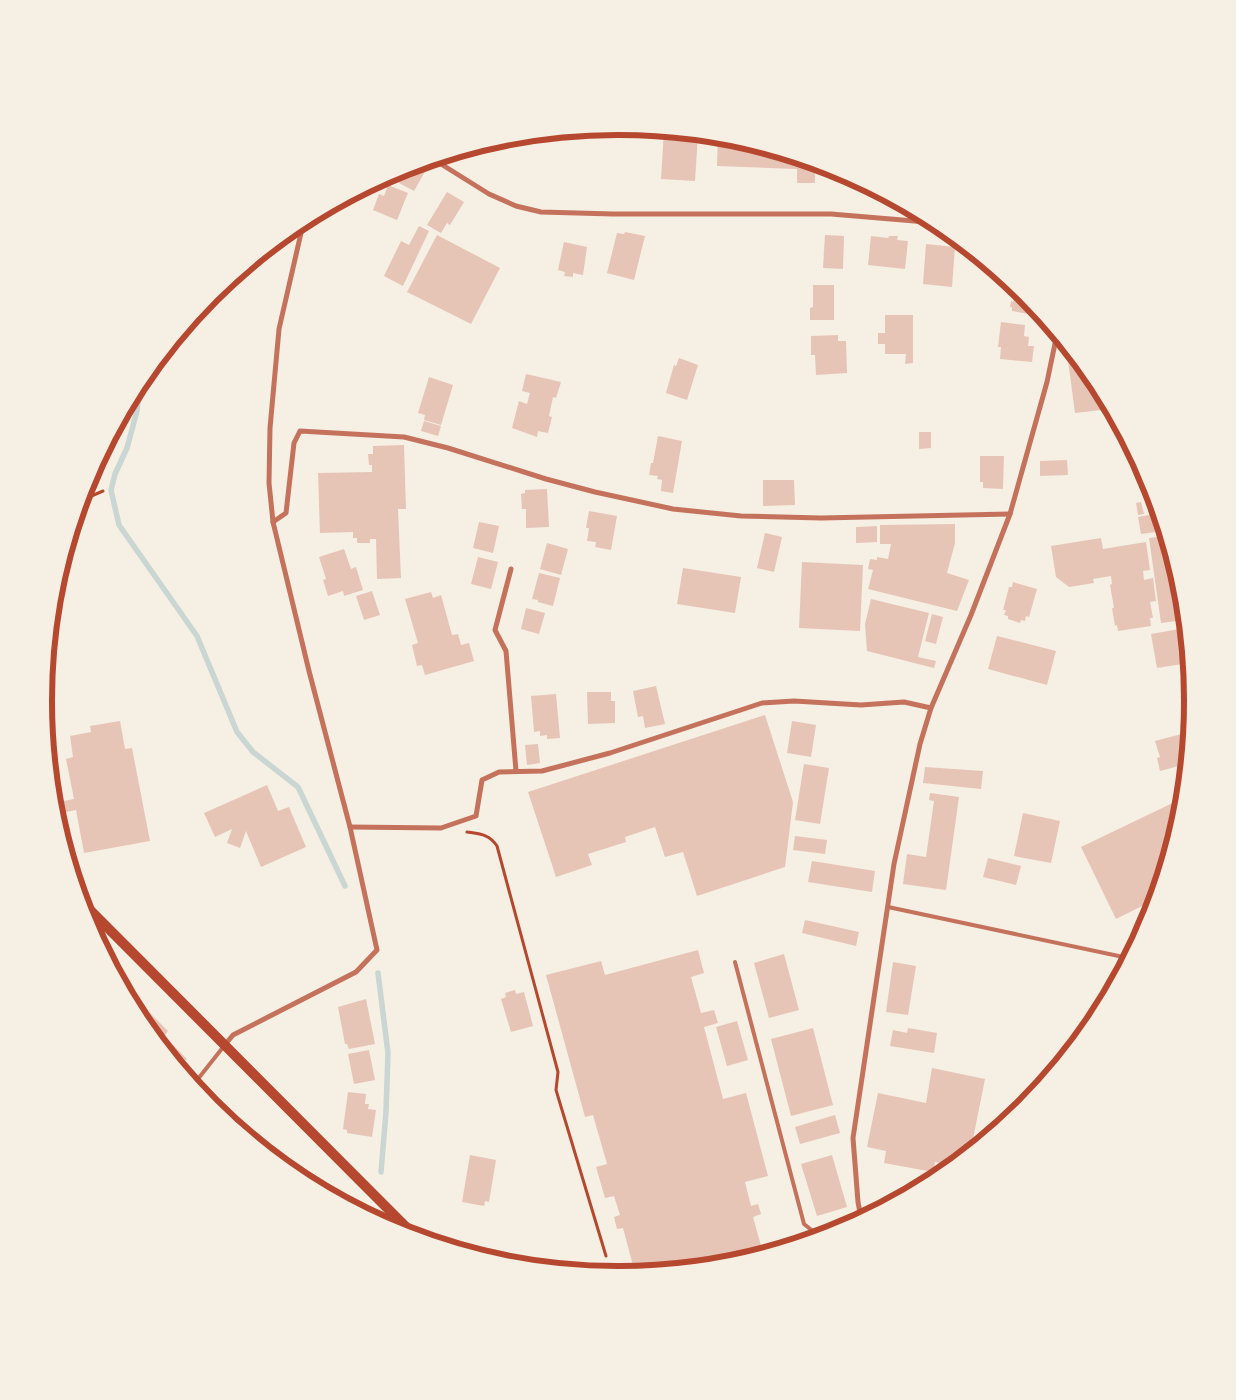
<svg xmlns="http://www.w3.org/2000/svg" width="1236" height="1400" font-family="'Sofia Sans Condensed',sans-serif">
	<rect width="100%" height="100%" fill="#f6efe4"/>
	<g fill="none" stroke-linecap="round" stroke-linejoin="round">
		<g stroke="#c9d6d2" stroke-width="5.5">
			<path d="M 140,383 L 137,411 L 127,448 L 115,474 L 111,490 L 119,525 L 197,636 L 237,732 L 253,752 L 298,787 L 345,886"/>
			<path d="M 378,973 L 388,1053 L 386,1112 L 381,1172"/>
		</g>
	</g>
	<g fill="#e6c5b7">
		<path d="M 664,130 L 698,134 L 695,181 L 661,179 Z"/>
		<path d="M 718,136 L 730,137 L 815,163 L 815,183 L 797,183 L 797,169 L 717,166 Z"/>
		<path d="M 418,163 L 427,168 L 414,191 L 399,183 L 402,178 L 399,176 L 403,168 Z"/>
		<path d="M 388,185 L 408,193 L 397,220 L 373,210 L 379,194 L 384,196 Z"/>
		<path d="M 447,192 L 464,202 L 450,225 L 447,223 L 441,233 L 427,225 Z"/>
		<path d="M 419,226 L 429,231 L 403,286 L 384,276 L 401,241 L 409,245 Z"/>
		<path d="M 625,232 L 645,236 L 634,280 L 607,273 L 617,233 L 624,234 Z"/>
		<path d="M 437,235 L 500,268 L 471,324 L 407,292 Z"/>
		<path d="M 825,235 L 844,236 L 843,269 L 823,268 Z"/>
		<path d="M 871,236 L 888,238 L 889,236 L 898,236 L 897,240 L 908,241 L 905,269 L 868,265 Z"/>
		<path d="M 564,242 L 587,247 L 583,275 L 573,273 L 573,277 L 564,276 L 565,272 L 558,270 Z"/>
		<path d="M 926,244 L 955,247 L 952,287 L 923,284 Z"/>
		<path d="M 813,285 L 834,285 L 834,320 L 810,320 L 810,308 L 813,307 Z"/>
		<path d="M 1016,288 L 1024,294 L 1041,314 L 1040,316 L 1012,311 L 1012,307 L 1010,307 L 1011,301 L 1013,302 Z"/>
		<path d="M 885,315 L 913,315 L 913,363 L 905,364 L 906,354 L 885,354 L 885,344 L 878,344 L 878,333 L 885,333 Z"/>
		<path d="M 1001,322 L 1025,325 L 1024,336 L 1029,337 L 1028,346 L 1034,346 L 1032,362 L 1000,359 L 1001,347 L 998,347 Z"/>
		<path d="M 838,335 L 838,341 L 846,341 L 847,373 L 816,375 L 815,355 L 811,355 L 811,336 Z"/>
		<path d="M 1066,345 L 1096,381 L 1110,409 L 1075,413 Z"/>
		<path d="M 679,358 L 698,365 L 687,400 L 666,393 L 674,365 L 676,366 Z"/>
		<path d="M 526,374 L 561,382 L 556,398 L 553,397 L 549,416 L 552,417 L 548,433 L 538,431 L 537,437 L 512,428 L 519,401 L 527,404 L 530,393 L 522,391 Z"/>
		<path d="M 429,377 L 453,385 L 441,425 L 424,420 L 425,415 L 418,413 Z"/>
		<path d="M 424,421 L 441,426 L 438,436 L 421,431 Z"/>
		<path d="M 919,432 L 931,432 L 931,448 L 919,449 Z"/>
		<path d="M 658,436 L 682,441 L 673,493 L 661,491 L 662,480 L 657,479 L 658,476 L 649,475 L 651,463 L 653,463 Z"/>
		<path d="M 404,445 L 406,509 L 398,509 L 401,578 L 377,579 L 376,539 L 370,539 L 370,543 L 357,543 L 357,538 L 353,538 L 353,532 L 320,533 L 318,473 L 372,472 L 372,465 L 369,465 L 368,454 L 373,454 L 373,446 Z"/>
		<path d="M 980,456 L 1004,456 L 1003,489 L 983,488 L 983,482 L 980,482 Z"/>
		<path d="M 1067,460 L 1068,475 L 1040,476 L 1040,461 Z"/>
		<path d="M 763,480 L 794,480 L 795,505 L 763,506 Z"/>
		<path d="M 547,489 L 549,527 L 526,528 L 526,509 L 522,509 L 521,494 L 525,493 L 525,490 Z"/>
		<path d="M 1153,496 L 1164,531 L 1141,534 L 1138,517 L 1149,515 L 1146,497 Z"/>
		<path d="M 1141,502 L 1144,514 L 1138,515 L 1136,503 Z"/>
		<path d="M 589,511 L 617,516 L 611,550 L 595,547 L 596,542 L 587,541 L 589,528 L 586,528 Z"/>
		<path d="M 479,522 L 499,526 L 493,553 L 473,548 Z"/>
		<path d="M 955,524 L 955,543 L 947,573 L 969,580 L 957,611 L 868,589 L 873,570 L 868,569 L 870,559 L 877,560 L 877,557 L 888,559 L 891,544 L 880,544 L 880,525 Z"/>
		<path d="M 877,526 L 877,542 L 856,543 L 856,527 Z"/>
		<path d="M 765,533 L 782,537 L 774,572 L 757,568 Z"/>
		<path d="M 1165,536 L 1181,588 L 1184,620 L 1161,623 L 1149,538 Z"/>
		<path d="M 1101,538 L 1103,549 L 1146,542 L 1150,570 L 1143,571 L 1144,580 L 1153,578 L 1156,601 L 1150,602 L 1153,618 L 1150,618 L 1151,626 L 1118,631 L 1117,625 L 1115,626 L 1112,608 L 1114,608 L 1110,585 L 1112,584 L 1111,576 L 1093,579 L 1094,583 L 1069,587 L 1056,577 L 1051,546 Z"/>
		<path d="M 547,543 L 568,549 L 561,575 L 540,569 Z"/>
		<path d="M 344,549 L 351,569 L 356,567 L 363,590 L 344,596 L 343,591 L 328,596 L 323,580 L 326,579 L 319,557 Z"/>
		<path d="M 478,557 L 498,562 L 491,589 L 471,584 Z"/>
		<path d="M 802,562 L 863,565 L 860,631 L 799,628 Z"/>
		<path d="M 683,568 L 741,577 L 735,613 L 677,604 Z"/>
		<path d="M 539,573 L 560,578 L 553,606 L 538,602 L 538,600 L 532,599 Z"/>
		<path d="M 1013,582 L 1037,589 L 1029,617 L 1026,616 L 1025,621 L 1021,620 L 1020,623 L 1008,619 L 1008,616 L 1004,615 L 1006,610 L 1003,610 L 1009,587 L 1012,587 Z"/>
		<path d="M 372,591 L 380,615 L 364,620 L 356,596 Z"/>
		<path d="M 431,592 L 433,598 L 441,595 L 452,635 L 458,634 L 461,645 L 469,643 L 474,661 L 425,675 L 422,665 L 417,666 L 412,645 L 418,643 L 405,599 Z"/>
		<path d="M 871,599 L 929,613 L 918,657 L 936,661 L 934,668 L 867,651 L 865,624 Z"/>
		<path d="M 526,608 L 545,613 L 539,634 L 521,629 Z"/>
		<path d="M 932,614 L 943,617 L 936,644 L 925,641 Z"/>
		<path d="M 1185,628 L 1189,663 L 1157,668 L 1151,634 Z"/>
		<path d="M 997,636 L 1056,651 L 1047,685 L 988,669 Z"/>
		<path d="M 656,686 L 665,724 L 645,728 L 643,716 L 638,717 L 633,691 Z"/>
		<path d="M 587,692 L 611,692 L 611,701 L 615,701 L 615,723 L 588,724 Z"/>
		<path d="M 556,694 L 560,738 L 547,739 L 547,735 L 540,736 L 540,731 L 534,732 L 531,696 Z"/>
		<path d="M 765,715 L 793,802 L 785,867 L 697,896 L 683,852 L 665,857 L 655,827 L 625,837 L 626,842 L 588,854 L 592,865 L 556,877 L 528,792 Z"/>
		<path d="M 120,721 L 125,749 L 132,748 L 150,841 L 84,853 L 76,810 L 61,813 L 59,802 L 74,799 L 66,759 L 73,757 L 70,736 L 91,732 L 90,726 Z"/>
		<path d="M 792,721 L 816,725 L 811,757 L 787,753 Z"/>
		<path d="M 1189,732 L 1186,764 L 1160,771 L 1157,758 L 1160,757 L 1155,741 Z"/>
		<path d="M 538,744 L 540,763 L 527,765 L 525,745 Z"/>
		<path d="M 804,764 L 829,768 L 820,824 L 795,820 Z"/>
		<path d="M 925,767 L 983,771 L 981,789 L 923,783 Z"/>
		<path d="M 267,785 L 278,811 L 289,807 L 306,847 L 261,867 L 246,831 L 240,848 L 227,843 L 232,829 L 215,837 L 204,813 Z"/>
		<path d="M 930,793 L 959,797 L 946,890 L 903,884 L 907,854 L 926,857 L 934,801 L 929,800 Z"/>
		<path d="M 1183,798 L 1181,812 L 1154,900 L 1116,919 L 1081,847 Z"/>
		<path d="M 1023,813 L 1060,821 L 1051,863 L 1014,856 Z"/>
		<path d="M 795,836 L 827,840 L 825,854 L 793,850 Z"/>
		<path d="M 988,858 L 1021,866 L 1016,885 L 983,877 Z"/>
		<path d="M 812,861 L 875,871 L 872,892 L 808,882 Z"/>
		<path d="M 805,920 L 859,932 L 856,946 L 802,933 Z"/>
		<path d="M 698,950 L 704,973 L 691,977 L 701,1013 L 714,1010 L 718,1023 L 704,1027 L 723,1099 L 746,1093 L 768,1176 L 745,1182 L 751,1206 L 758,1204 L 761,1214 L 753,1217 L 763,1253 L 730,1263 L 635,1273 L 623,1228 L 617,1229 L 614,1217 L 620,1215 L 614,1196 L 605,1198 L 596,1167 L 607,1164 L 593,1115 L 585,1117 L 546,975 L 601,961 L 605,975 Z"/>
		<path d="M 784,954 L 799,1010 L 769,1018 L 754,963 Z"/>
		<path d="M 893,962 L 916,966 L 908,1015 L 886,1012 Z"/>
		<path d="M 515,990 L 516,994 L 524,992 L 533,1026 L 511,1032 L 501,999 L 506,997 L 505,993 Z"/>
		<path d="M 366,999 L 375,1044 L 349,1049 L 347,1044 L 345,1044 L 338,1007 Z"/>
		<path d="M 150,1013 L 168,1031 L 164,1036 L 187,1059 L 179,1066 L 142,1021 Z"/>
		<path d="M 737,1021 L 748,1060 L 727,1066 L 716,1027 Z"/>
		<path d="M 813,1028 L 833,1105 L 791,1116 L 771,1039 Z"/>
		<path d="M 908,1028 L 937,1033 L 934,1053 L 890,1046 L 893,1030 L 907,1033 Z"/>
		<path d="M 369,1050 L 375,1080 L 354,1084 L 348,1054 Z"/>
		<path d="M 932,1068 L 985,1079 L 971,1149 L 952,1165 L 935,1162 L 933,1172 L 884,1163 L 886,1151 L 867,1147 L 878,1093 L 926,1103 Z"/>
		<path d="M 348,1092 L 366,1094 L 365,1104 L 369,1104 L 368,1109 L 376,1110 L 372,1137 L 347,1133 L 347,1130 L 343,1129 Z"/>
		<path d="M 835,1115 L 840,1133 L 800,1144 L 795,1127 Z"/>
		<path d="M 470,1155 L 496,1160 L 489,1202 L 485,1201 L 484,1206 L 462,1202 Z"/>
		<path d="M 832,1155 L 847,1207 L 817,1216 L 801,1164 Z"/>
	</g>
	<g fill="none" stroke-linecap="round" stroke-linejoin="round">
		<g stroke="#b5482f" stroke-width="3">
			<path d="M 82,500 L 103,491"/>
			<path d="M 467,832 C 480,834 489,834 497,846 L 558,1072 L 556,1090 L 606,1256"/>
		</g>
		<g stroke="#c5725c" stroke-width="4">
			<path d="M 888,907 L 1128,958"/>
			<path d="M 1141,924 L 1144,929"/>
			<path d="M 735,962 L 804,1224 L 819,1236"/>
			<path d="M 194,1084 L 224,1046"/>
		</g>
		<g stroke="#c5725c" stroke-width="5">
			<path d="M 433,159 L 489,194 L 516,206 L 541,212 L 613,214 L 831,214 L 938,223"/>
			<path d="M 273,522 L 286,513 L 294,443 L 300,431 L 404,437 L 448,448 L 546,479 L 595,492 L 673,509 L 741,516 L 821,518 L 1010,514"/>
			<path d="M 511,569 L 495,630 L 506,651 L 516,771"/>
			<path d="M 350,827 L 441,828 L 476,816 L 482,780 L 499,772 L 542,771 L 610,753 L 762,703 L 794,701 L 861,705 L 904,702 L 931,708"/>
			<path d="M 224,1046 L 233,1035 L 356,972 L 377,950 L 350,827 L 309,671 L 273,522 L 269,483 L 270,428 L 279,329 L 304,220"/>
			<path d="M 861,1218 L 858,1202 L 853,1138 L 894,864 L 920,744 L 931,708 L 971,615 L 1010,514 L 1047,382 L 1057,334"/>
		</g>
		<path stroke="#b5482f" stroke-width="10" d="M 83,903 L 415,1236"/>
	</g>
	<path d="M0 0H1236V1400H0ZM617 135H619A565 565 0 0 1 1184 700V701A565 565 0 0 1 619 1266H617A565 565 0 0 1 52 701V700A565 565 0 0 1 617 135Z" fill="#f6efe4" fill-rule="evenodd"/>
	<path fill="none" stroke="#b5482f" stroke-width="6" d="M617 135H619A565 565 0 0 1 1184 700V701A565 565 0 0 1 619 1266H617A565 565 0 0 1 52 701V700A565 565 0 0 1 617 135Z"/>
</svg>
